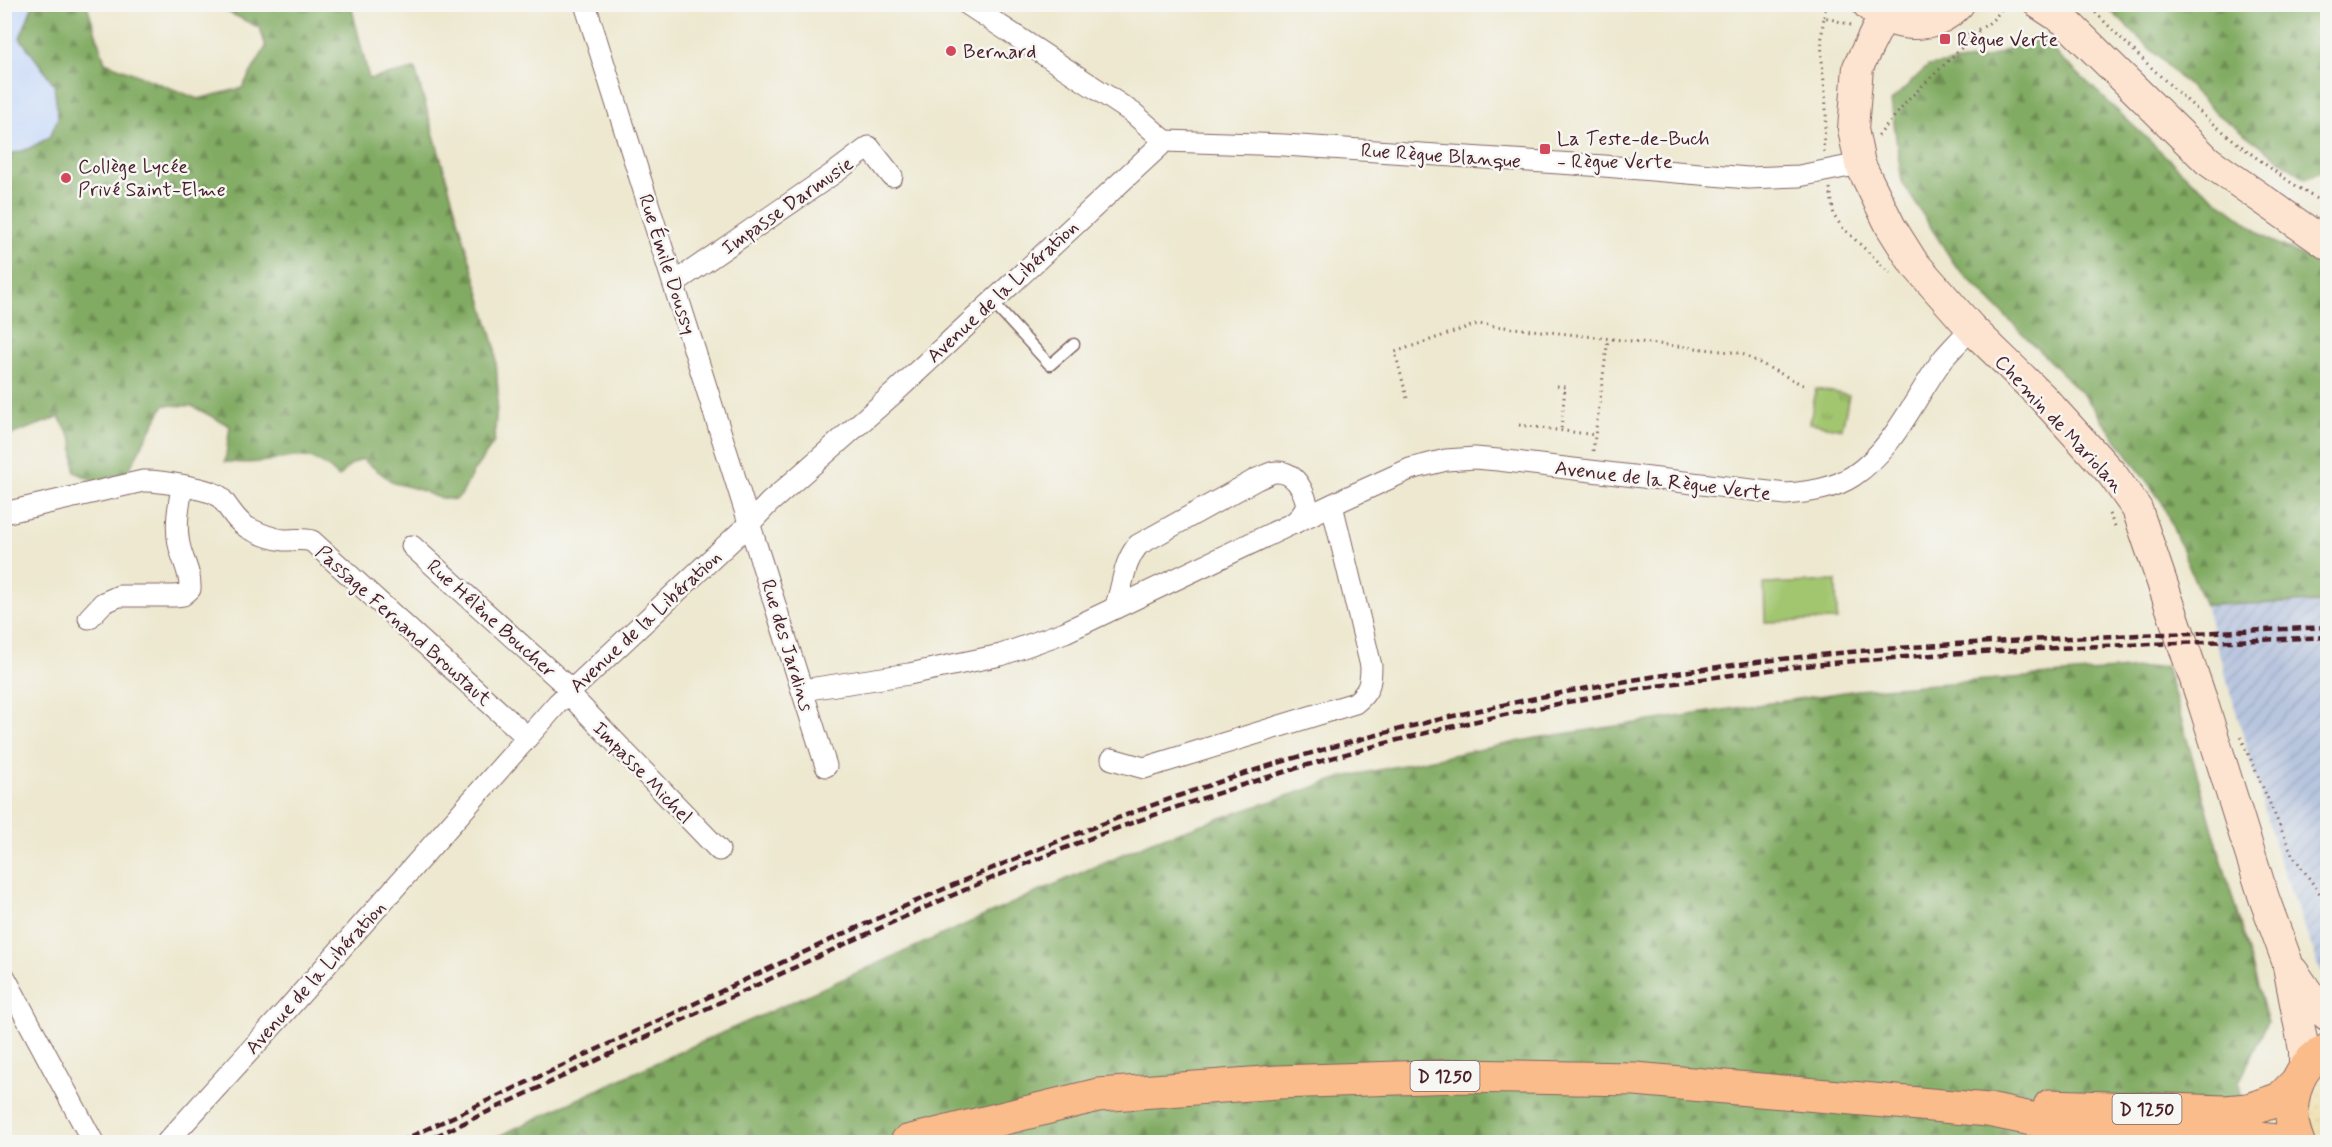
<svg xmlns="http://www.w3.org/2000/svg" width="2332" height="1147" font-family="Mynerve,sans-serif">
	<defs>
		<pattern id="industrial-furrows" width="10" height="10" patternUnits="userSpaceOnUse" patternTransform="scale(1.5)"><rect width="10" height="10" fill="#b7c5de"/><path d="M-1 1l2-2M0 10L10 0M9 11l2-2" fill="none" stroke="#9fa9bf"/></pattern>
		<pattern id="forest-firs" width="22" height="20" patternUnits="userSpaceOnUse" patternTransform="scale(1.5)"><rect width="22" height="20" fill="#81ab62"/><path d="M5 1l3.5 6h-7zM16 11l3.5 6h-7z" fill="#6c8b51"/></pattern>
		<pattern id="sand-dots" width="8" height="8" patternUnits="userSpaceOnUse" patternTransform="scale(1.5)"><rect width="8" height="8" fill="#eeda9e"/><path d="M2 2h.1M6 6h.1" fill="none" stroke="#cebb88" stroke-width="1.8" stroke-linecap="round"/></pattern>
		<pattern id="park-tufts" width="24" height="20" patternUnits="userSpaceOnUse" patternTransform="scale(1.5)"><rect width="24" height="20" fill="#a2c66f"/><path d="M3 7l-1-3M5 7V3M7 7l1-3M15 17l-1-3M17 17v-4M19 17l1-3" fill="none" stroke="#86a05b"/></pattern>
	</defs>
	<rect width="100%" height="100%" fill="#f6f6f2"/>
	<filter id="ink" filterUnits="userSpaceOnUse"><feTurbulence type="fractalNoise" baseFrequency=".0167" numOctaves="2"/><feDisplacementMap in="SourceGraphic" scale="12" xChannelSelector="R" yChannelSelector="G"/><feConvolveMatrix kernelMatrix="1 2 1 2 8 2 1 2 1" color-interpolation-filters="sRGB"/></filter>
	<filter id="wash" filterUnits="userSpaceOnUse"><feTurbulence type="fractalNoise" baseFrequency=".008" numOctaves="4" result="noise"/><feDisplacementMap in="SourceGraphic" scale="24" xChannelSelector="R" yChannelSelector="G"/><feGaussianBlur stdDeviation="1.35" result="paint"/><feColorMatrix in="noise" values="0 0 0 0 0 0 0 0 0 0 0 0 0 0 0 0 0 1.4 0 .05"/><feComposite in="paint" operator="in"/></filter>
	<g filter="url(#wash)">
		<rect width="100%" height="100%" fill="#ede8cf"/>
		<path fill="#cadcf9" d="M 5,5 L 87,5 L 105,62 L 198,99 L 5,281 Z"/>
		<path fill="url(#industrial-furrows)" d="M 2327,602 L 2327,977 L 2320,969 L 2280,862 L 2205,605 Z"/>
		<path fill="#a2c66f" stroke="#76724d" stroke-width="1.5" d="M 1836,581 L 1837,620 L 1765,622 L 1764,584 Z"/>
		<g fill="url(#forest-firs)" stroke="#666546" stroke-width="1.5">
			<path d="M 33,5 L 87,5 L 105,62 L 198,99 L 242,88 L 266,47 L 260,28 L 214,5 L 351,5 L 369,79 L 415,69 L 495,347 L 498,393 L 494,442 L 473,472 L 462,494 L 455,500 L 436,497 L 418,489 L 394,483 L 362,459 L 350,465 L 339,477 C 308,447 296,458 259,462 C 248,464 236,462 225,462 L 230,426 L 192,406 L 164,405 L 127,473 L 94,481 L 75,472 L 73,441 L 59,417 L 5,437 L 5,156 L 28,149 L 50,137 L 58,118 L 54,84 L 20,38 Z"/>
			<path d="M 2105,5 L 2327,5 L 2327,169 L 2306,179 L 2216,113 Z"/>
			<path d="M 2038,36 L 2189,178 L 2269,240 L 2327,267 L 2327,602 L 2205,605 L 2162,502 L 2087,399 L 1955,265 L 1902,182 L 1891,101 L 1928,66 L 1987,58 Z"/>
			<path d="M 2166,666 L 2268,1021 L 2239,1082 L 2246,1142 L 486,1142 L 666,1058 L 1152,841 L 1344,777 L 1536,738 L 1858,690 Z"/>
		</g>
		<path fill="url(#sand-dots)" stroke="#9c7c64" stroke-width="1.5" d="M 2327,1069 L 2327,1142 L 2316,1142 C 2304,1118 2303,1087 2327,1069 Z"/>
		<path fill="url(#park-tufts)" stroke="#76724d" stroke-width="1.5" d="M 1816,389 L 1849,395 L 1842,429 L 1810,423 Z"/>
	</g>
	<g filter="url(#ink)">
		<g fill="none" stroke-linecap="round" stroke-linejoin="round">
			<g stroke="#836564" stroke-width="13">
				<path id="service" d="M 991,301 L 1050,365 L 1074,344"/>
			</g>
			<g stroke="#836564" stroke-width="23">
				<g id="minor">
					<path d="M 585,4 L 826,766"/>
					<path d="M 967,4 L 1133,113 L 1165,141"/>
					<path d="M 1165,141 L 1284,145 L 1604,166 L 1748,178 L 1799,176 L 1860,164"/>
					<path d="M 674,283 L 837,171 L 869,147 L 892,176"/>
					<path d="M 4,513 L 143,481 C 157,480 212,489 220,497 C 230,508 235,521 248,528 C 260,534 271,539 284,540 C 294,540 302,538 312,541 L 527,737"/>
					<path d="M 412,546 L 571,690"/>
					<path d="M 1115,608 C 1124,584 1122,565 1138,545 L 1257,479 C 1263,477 1270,472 1276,472 C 1294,471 1303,489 1307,504 L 1302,515 L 1294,523"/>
					<path d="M 89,618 L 103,603 L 119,596 L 175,596 L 183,595 L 190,589 C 191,572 182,560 179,544 C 175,525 179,505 182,487"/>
					<path d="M 802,690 L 909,674 L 1001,655 L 1065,632 L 1344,499 L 1410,469 L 1446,460 L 1475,458 L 1498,460 L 1786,494 C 1810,492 1833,489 1853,476 C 1895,448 1914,398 1943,359 C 1952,348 1962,339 1971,328"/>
					<path d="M 568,693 L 719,850"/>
					<path d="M 1112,759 L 1144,768 L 1355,703 C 1369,692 1371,684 1371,666 L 1332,505"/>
					<path d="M 4,976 L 93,1142"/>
					<path d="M 167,1142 L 285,1012 L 557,704 L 750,523 L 769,503 L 893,394 L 1165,141"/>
				</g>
			</g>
			<g stroke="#836564" stroke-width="32">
				<g id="secondary">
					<path d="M 2039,4 L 2065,21 L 2208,161 L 2328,245"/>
					<path d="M 1868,5 C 1893,29 1934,32 1959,4"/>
					<path d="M 1883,17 L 1858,67 L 1853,129 L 1860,164 L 1891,227 L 1913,262 L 1971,328 L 2042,397 L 2112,474 L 2137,509 L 2202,700 L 2264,898 L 2287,961 L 2304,1050 L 2304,1070"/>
					<path d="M 2293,971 L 2319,1009 L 2328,1016"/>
				</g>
			</g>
			<g stroke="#836564" stroke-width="35">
				<g id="primary">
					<path d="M 2050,1106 L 2225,1112 L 2248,1110 L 2280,1099 L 2297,1082"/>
					<path d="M 907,1142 L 1098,1095 L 1278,1082 L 1457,1076 L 1635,1079 L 1988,1110 L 2061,1125 L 2112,1133 L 2250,1138 L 2285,1142"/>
					<path d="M 2298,1142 C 2284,1110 2293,1065 2328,1050"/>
				</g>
			</g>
			<g stroke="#836564" stroke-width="3" stroke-dasharray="1.5 4.5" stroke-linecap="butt">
				<path d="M 2087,4 C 2161,79 2237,152 2328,206"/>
				<path d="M 1824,17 L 1826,4"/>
				<path d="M 1961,36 C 1980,30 1995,23 2004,4"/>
				<path d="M 1878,136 L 1911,97 L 1980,30"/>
				<path d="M 1824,152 C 1822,138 1827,125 1826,110 C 1825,76 1818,53 1824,17 L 1851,25"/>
				<path d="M 1830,188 L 1834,216 L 1842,227 L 1890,273"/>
				<path d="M 1557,386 L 1565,387 L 1561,430"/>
				<path d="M 1407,398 L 1395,352 L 1477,324 L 1740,353 L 1805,386"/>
				<path d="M 1519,425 L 1595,435"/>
				<path d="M 1593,451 L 1608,339"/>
				<path d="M 2109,514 L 2117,530"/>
				<path d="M 2241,737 L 2292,854 L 2328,905"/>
			</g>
			<use href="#service" stroke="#fff" stroke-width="10"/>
			<use href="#minor" stroke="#fff" stroke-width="21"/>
			<use href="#secondary" stroke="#fde4d0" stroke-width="30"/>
			<use href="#primary" stroke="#f9bc8a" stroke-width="33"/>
			<g stroke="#4a1f2b" stroke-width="4.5" stroke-dasharray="9 4.5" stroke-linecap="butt">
				<path d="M 399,1142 C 509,1091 619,1039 730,987 C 941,887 1154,792 1381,734 C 1519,698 1659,672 1801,657 C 1975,638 2152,636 2328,627"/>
				<path d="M 423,1142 C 550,1083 677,1022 804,963 C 904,917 1004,870 1107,832 C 1226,788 1348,750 1472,722 C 1602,693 1734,671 1867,660 C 2020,647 2174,644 2328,637"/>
			</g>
		</g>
	</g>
	<g fill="#d1495b" stroke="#f6f6f2" stroke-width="2">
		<rect x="1939" y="33" width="12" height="12" rx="3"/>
		<circle cx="951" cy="51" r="6"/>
		<rect x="1539" y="143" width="12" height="12" rx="3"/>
		<circle cx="66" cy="178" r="6"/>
	</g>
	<g text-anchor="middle" stroke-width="5" stroke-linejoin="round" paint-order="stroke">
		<g fill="#f6f6f2" stroke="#7e6067" stroke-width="1.5">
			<rect x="1410.5" y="1061" width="69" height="30" rx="4.5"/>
			<rect x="2112.5" y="1094" width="69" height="30" rx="4.5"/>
		</g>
		<g font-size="18" font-weight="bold" fill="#4a1f2b">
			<text x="1445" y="1082">D 1250</text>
			<text x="2147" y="1115">D 1250</text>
		</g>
		<g font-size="20" fill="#4a1f2b" stroke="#f6f6f2" text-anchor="start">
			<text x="1957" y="46">Règue Verte</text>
			<text x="963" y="58">Bernard</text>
			<text x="1557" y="145">La Teste-de-Buch<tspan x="1557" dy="23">- Règue Verte</tspan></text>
			<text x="78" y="173">Collège Lycée<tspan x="78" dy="23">Privé Saint-Elme</tspan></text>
		</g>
		<g font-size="20" fill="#4a1f2b" stroke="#f6f6f2">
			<text transform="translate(1441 155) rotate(4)" y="7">Rue Règue Blanque</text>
			<text transform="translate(787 205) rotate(-35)" y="7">Impasse Darmusie</text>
			<text transform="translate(668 264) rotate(72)" y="7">Rue Émile Doussy</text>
			<text transform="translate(1002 291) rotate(-43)" y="7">Avenue de la Libération</text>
			<text transform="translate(2060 423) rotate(47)" y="7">Chemin de Mariolan</text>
			<text transform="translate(1663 480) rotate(7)" y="7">Avenue de la Règue Verte</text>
			<text transform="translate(492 618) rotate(42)" y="7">Rue Hélène Boucher</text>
			<text transform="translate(645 621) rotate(-43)" y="7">Avenue de la Libération</text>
			<text transform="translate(404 625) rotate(42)" y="7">Passage Fernand Broustaut</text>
			<text transform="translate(788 645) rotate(73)" y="7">Rue des Jardins</text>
			<text transform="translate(643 772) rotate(46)" y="7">Impasse Michel</text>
			<text transform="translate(315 977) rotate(-48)" y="7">Avenue de la Libération</text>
		</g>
	</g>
	<rect width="2332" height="1147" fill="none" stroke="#f6f6f2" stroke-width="24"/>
</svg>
